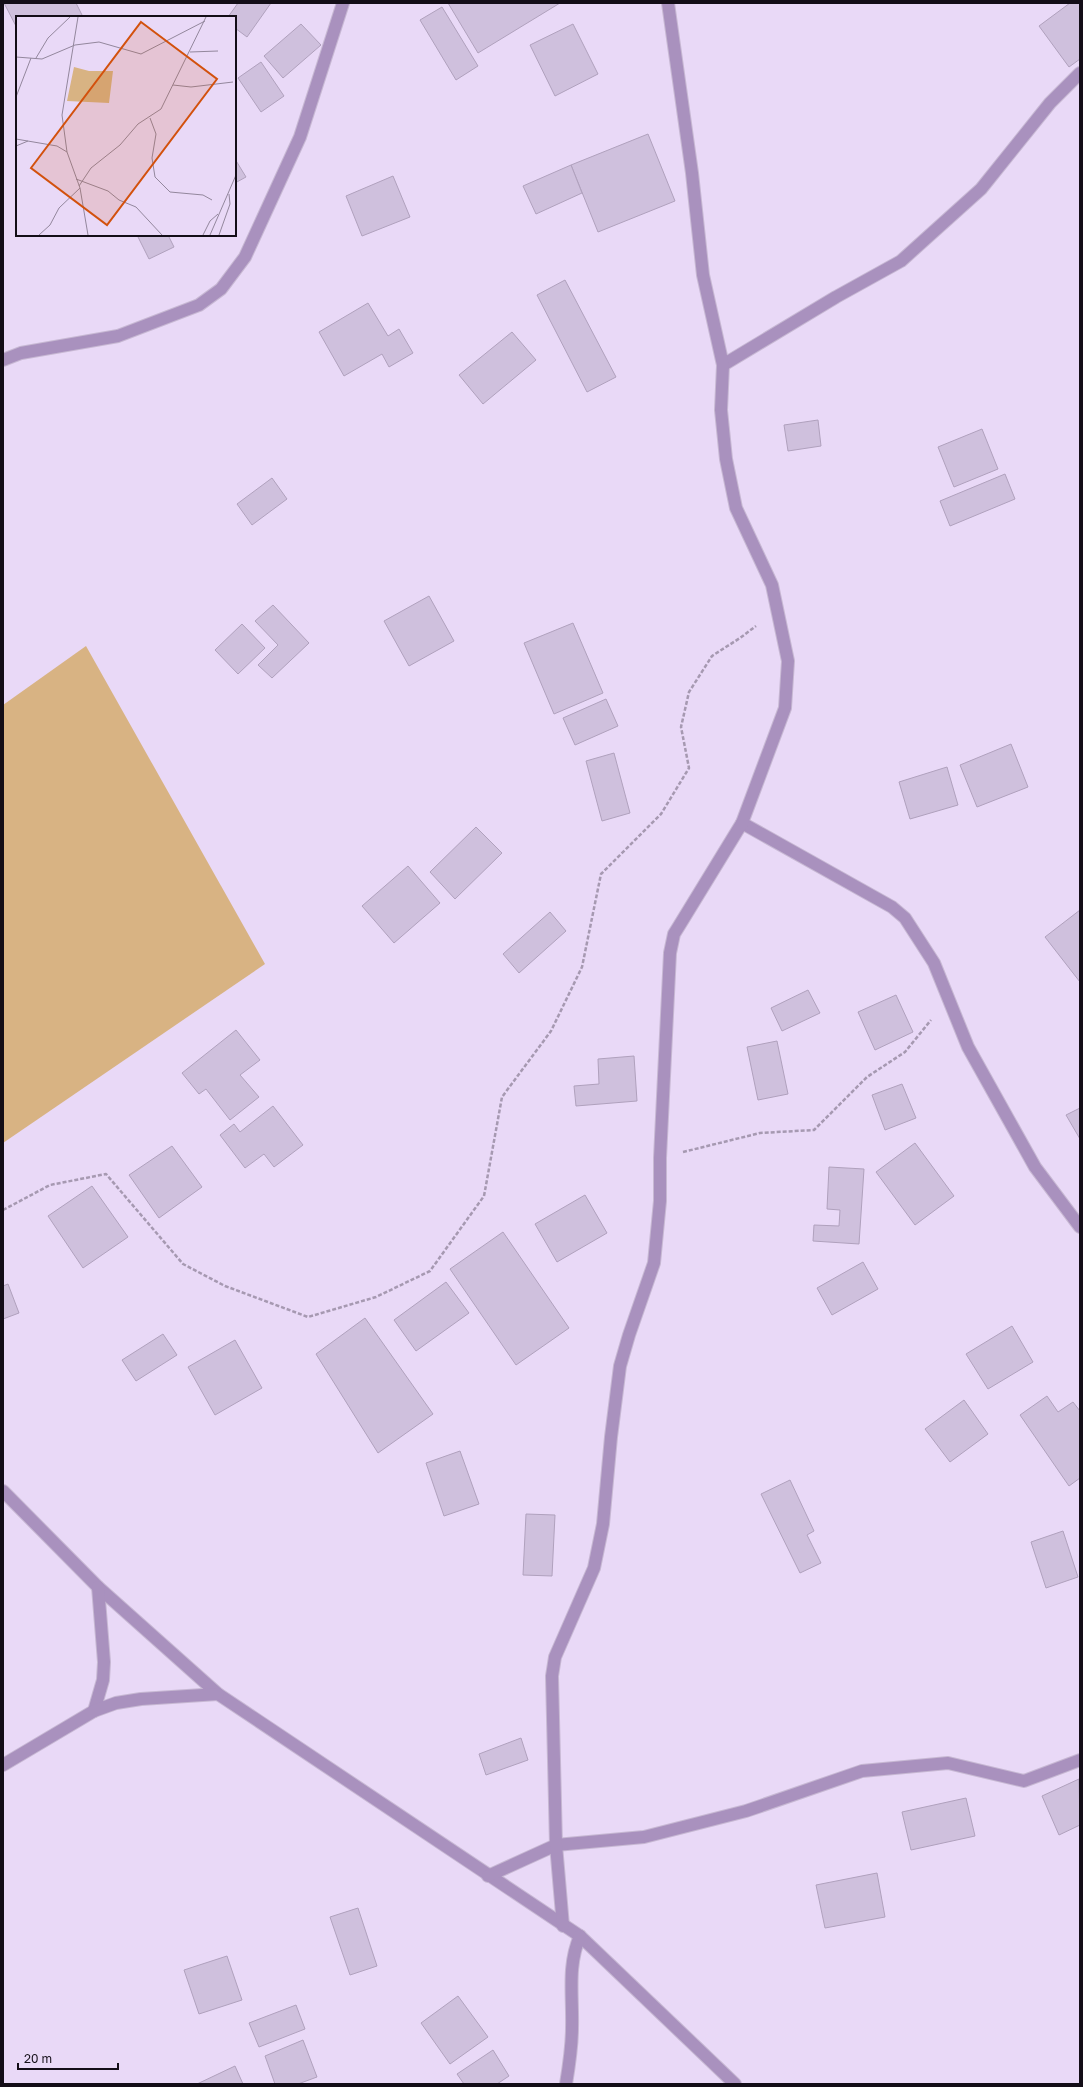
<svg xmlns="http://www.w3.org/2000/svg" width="1083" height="2087" font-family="'Golos Text',sans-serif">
	<rect width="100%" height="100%" fill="#e9d9f7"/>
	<path fill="#d8b383" d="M 86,646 L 265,964 L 3,1143 L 3,705 Z"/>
	<g fill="#cfc0dd" stroke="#b0a1bd">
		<path d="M 4,3 L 76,3 L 83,17 L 17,17 L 17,28 Z"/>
		<path d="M 238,3 L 271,3 L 247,37 L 235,28 L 235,17 L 228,17 Z"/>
		<path d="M 448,3 L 560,3 L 478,53 Z"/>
		<path d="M 1070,3 L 1080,3 L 1080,59 L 1069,67 L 1039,26 Z"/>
		<path d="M 442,7 L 478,66 L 456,80 L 420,20 Z"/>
		<path d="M 301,24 L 321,45 L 283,78 L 264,56 Z"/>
		<path d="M 573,24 L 598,74 L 555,96 L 530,45 Z"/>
		<path d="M 261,62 L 284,96 L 261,112 L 238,78 Z"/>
		<path d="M 648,134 L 675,201 L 598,232 L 571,165 Z"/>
		<path d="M 235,159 L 246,177 L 235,183 Z"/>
		<path d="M 571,165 L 582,193 L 536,214 L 523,186 Z"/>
		<path d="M 393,176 L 410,217 L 362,236 L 346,196 Z"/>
		<path d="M 137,235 L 168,235 L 174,247 L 149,259 Z"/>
		<path d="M 565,280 L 616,377 L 587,392 L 537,295 Z"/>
		<path d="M 368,303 L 388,336 L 399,329 L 413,353 L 389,367 L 382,354 L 344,376 L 319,332 Z"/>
		<path d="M 512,332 L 536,360 L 483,404 L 459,375 Z"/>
		<path d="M 818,420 L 821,446 L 788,451 L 784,425 Z"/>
		<path d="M 982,429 L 998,469 L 954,487 L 938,447 Z"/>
		<path d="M 1005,474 L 1015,499 L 950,526 L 940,501 Z"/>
		<path d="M 272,478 L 287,499 L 252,525 L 237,504 Z"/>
		<path d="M 429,596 L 454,641 L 409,666 L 384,621 Z"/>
		<path d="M 273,605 L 309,643 L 272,678 L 258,665 L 278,645 L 255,621 Z"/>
		<path d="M 573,623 L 603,693 L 554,714 L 524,643 Z"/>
		<path d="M 242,624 L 265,648 L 238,674 L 215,650 Z"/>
		<path d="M 606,699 L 618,726 L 575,745 L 563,718 Z"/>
		<path d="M 1011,744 L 1028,787 L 977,807 L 960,765 Z"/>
		<path d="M 614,753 L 630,813 L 602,821 L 586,761 Z"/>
		<path d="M 947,767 L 958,805 L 910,819 L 899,782 Z"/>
		<path d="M 476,827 L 502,853 L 455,899 L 430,872 Z"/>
		<path d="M 408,866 L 440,903 L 394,943 L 362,906 Z"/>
		<path d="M 1080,910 L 1080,982 L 1045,937 Z"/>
		<path d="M 550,912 L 566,931 L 519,973 L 503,954 Z"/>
		<path d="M 808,990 L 820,1013 L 782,1031 L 771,1008 Z"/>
		<path d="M 896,995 L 913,1032 L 875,1050 L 858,1012 Z"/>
		<path d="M 236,1030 L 260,1060 L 240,1075 L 259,1097 L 230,1120 L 206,1089 L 199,1094 L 182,1073 Z"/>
		<path d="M 777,1041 L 788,1094 L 758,1100 L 747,1047 Z"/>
		<path d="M 634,1056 L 637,1101 L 576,1106 L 574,1086 L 599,1084 L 598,1059 Z"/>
		<path d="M 902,1084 L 916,1118 L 885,1130 L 872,1095 Z"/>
		<path d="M 273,1106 L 303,1145 L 274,1167 L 264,1154 L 245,1168 L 220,1135 L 234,1124 L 240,1132 Z"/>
		<path d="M 1080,1108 L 1080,1139 L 1066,1115 Z"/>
		<path d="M 915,1143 L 954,1196 L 915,1225 L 876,1172 Z"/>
		<path d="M 172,1146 L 202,1187 L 159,1218 L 129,1175 Z"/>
		<path d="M 829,1167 L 864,1169 L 859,1244 L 813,1241 L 814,1225 L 839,1226 L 840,1210 L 827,1209 Z"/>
		<path d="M 92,1186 L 128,1237 L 83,1268 L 48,1216 Z"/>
		<path d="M 585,1195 L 607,1233 L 557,1262 L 535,1224 Z"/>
		<path d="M 503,1232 L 569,1328 L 516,1365 L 450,1269 Z"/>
		<path d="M 863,1262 L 878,1289 L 832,1315 L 817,1288 Z"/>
		<path d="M 446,1282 L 469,1313 L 416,1351 L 394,1320 Z"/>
		<path d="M 8,1284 L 19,1313 L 3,1319 L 3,1286 Z"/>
		<path d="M 365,1318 L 433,1414 L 378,1453 L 316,1354 Z"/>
		<path d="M 1012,1326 L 1033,1362 L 988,1389 L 966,1354 Z"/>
		<path d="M 163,1334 L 177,1355 L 136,1381 L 122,1360 Z"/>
		<path d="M 235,1340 L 262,1388 L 215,1415 L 188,1367 Z"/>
		<path d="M 1047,1396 L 1058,1412 L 1073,1402 L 1080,1411 L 1080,1478 L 1069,1486 L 1020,1415 Z"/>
		<path d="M 964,1400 L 988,1434 L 950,1462 L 925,1429 Z"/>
		<path d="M 460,1451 L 479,1504 L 444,1516 L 426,1463 Z"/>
		<path d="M 790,1480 L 814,1531 L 807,1535 L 821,1563 L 800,1573 L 761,1494 Z"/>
		<path d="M 526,1514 L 555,1515 L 552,1576 L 523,1575 Z"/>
		<path d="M 1063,1531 L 1078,1577 L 1046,1588 L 1031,1542 Z"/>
		<path d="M 521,1738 L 528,1760 L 486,1775 L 479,1754 Z"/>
		<path d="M 1079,1779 L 1080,1825 L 1059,1835 L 1042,1796 Z"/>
		<path d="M 966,1798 L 975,1836 L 911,1850 L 902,1812 Z"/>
		<path d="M 877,1873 L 885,1917 L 825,1928 L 816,1885 Z"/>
		<path d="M 358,1908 L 377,1966 L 350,1975 L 330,1917 Z"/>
		<path d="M 227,1956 L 242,2000 L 199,2014 L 184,1970 Z"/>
		<path d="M 458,1996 L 488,2037 L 450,2064 L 421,2023 Z"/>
		<path d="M 296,2005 L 305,2029 L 259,2047 L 249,2023 Z"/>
		<path d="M 303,2040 L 317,2077 L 298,2084 L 275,2084 L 265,2056 Z"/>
		<path d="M 493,2050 L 509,2076 L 497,2084 L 464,2084 L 457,2074 Z"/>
		<path d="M 235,2066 L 243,2084 L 197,2084 Z"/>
	</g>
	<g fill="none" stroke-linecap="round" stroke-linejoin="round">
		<g stroke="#c7b8d3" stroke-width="14">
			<g id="minor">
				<path d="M 3,360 L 21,353 L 118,336 L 199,305 L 221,289 L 245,257 L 300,137 L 343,3"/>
				<path d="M 723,365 L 836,297 L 901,261 L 981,189 L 1050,103 L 1080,73"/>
				<path d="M 742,823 L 892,907 L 905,918 L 934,963 L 968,1047 L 1035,1167 L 1080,1227"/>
				<path d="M 3,1491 L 98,1587 L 218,1694 L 580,1936 L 735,2084"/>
				<path d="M 94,1711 L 103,1680 L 104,1662 L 98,1587"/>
				<path d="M 3,1765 L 94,1711 L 116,1703 L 141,1699 L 218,1694"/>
				<path d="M 488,1876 L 556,1845 L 644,1837 L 746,1811 L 862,1771 L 948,1763 L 1024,1781 L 1080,1760"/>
				<path d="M 563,1926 L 556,1845 L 552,1676 L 555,1657 L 594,1568 L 603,1524 L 611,1437 L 620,1366 L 629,1335 L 654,1263 L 660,1201 L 660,1158 L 670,953 L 674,934 L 679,926 L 742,823 L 785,708 L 788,661 L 772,585 L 736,508 L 726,459 L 721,410 L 723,365 L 703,275 L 692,173 L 668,3"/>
				<path d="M 566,2084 C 569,2066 572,2047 572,2028 C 573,1996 567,1966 580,1936"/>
			</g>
		</g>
		<g stroke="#a699b1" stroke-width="2.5" stroke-dasharray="4 2" stroke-linecap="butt">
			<path d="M 683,1152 L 760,1133 L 814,1130 L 867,1077 L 905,1052 L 931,1020"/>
			<path d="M 3,1210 L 50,1185 L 106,1174 L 183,1264 L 225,1286 L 308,1317 L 376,1297 L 430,1271 L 484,1196 L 502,1097 L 551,1031 L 582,967 L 601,874 L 661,814 L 689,768 L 681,727 L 689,692 L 712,656 L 740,638 L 756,626"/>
		</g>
		<use href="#minor" stroke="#a991be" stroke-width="12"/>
	</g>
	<g transform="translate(16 16)">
		<rect width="220" height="220" fill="#e9d9f7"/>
		<path d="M 58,51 L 73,55 L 97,55 L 93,87 L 51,85 Z" fill="#d8b383"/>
		<path fill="none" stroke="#93879d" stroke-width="1" d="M 62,1 L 46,99 L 51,136 L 64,172 L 72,219M 174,36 L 202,35M 0,41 L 26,43 L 59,29 L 83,26 L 125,38 L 189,5M 20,42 L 32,22 L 54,1M 157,69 L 175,71 L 217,66M 0,81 L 15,42M 134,102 L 140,118 L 136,142 L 139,161 L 154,176 L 187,179 L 196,184M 0,123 L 41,130 L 51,136M 0,130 L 12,125M 60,163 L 92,175 L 103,184 L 120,191 L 146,219M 63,170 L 75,152 L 104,129 L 122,108 L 145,93 L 190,1M 23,219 L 34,209 L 43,192 L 64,172M 187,219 L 194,205 L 202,198M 194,219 L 220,159M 203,219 L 214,188 L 213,178"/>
		<path fill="#d3510d" fill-opacity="0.15" stroke="#d3510d" stroke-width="2" d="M 125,6 L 201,63 L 91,209 L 15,152 Z"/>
		<rect width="220" height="220" fill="none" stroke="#130d17" stroke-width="2"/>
	</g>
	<rect width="1083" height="2087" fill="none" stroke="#130d17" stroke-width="8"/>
	<path d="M18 2063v6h100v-6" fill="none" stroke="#130d17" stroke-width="2"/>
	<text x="24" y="2063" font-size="12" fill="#130d17" stroke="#e9d9f7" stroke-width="3" paint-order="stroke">20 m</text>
</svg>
